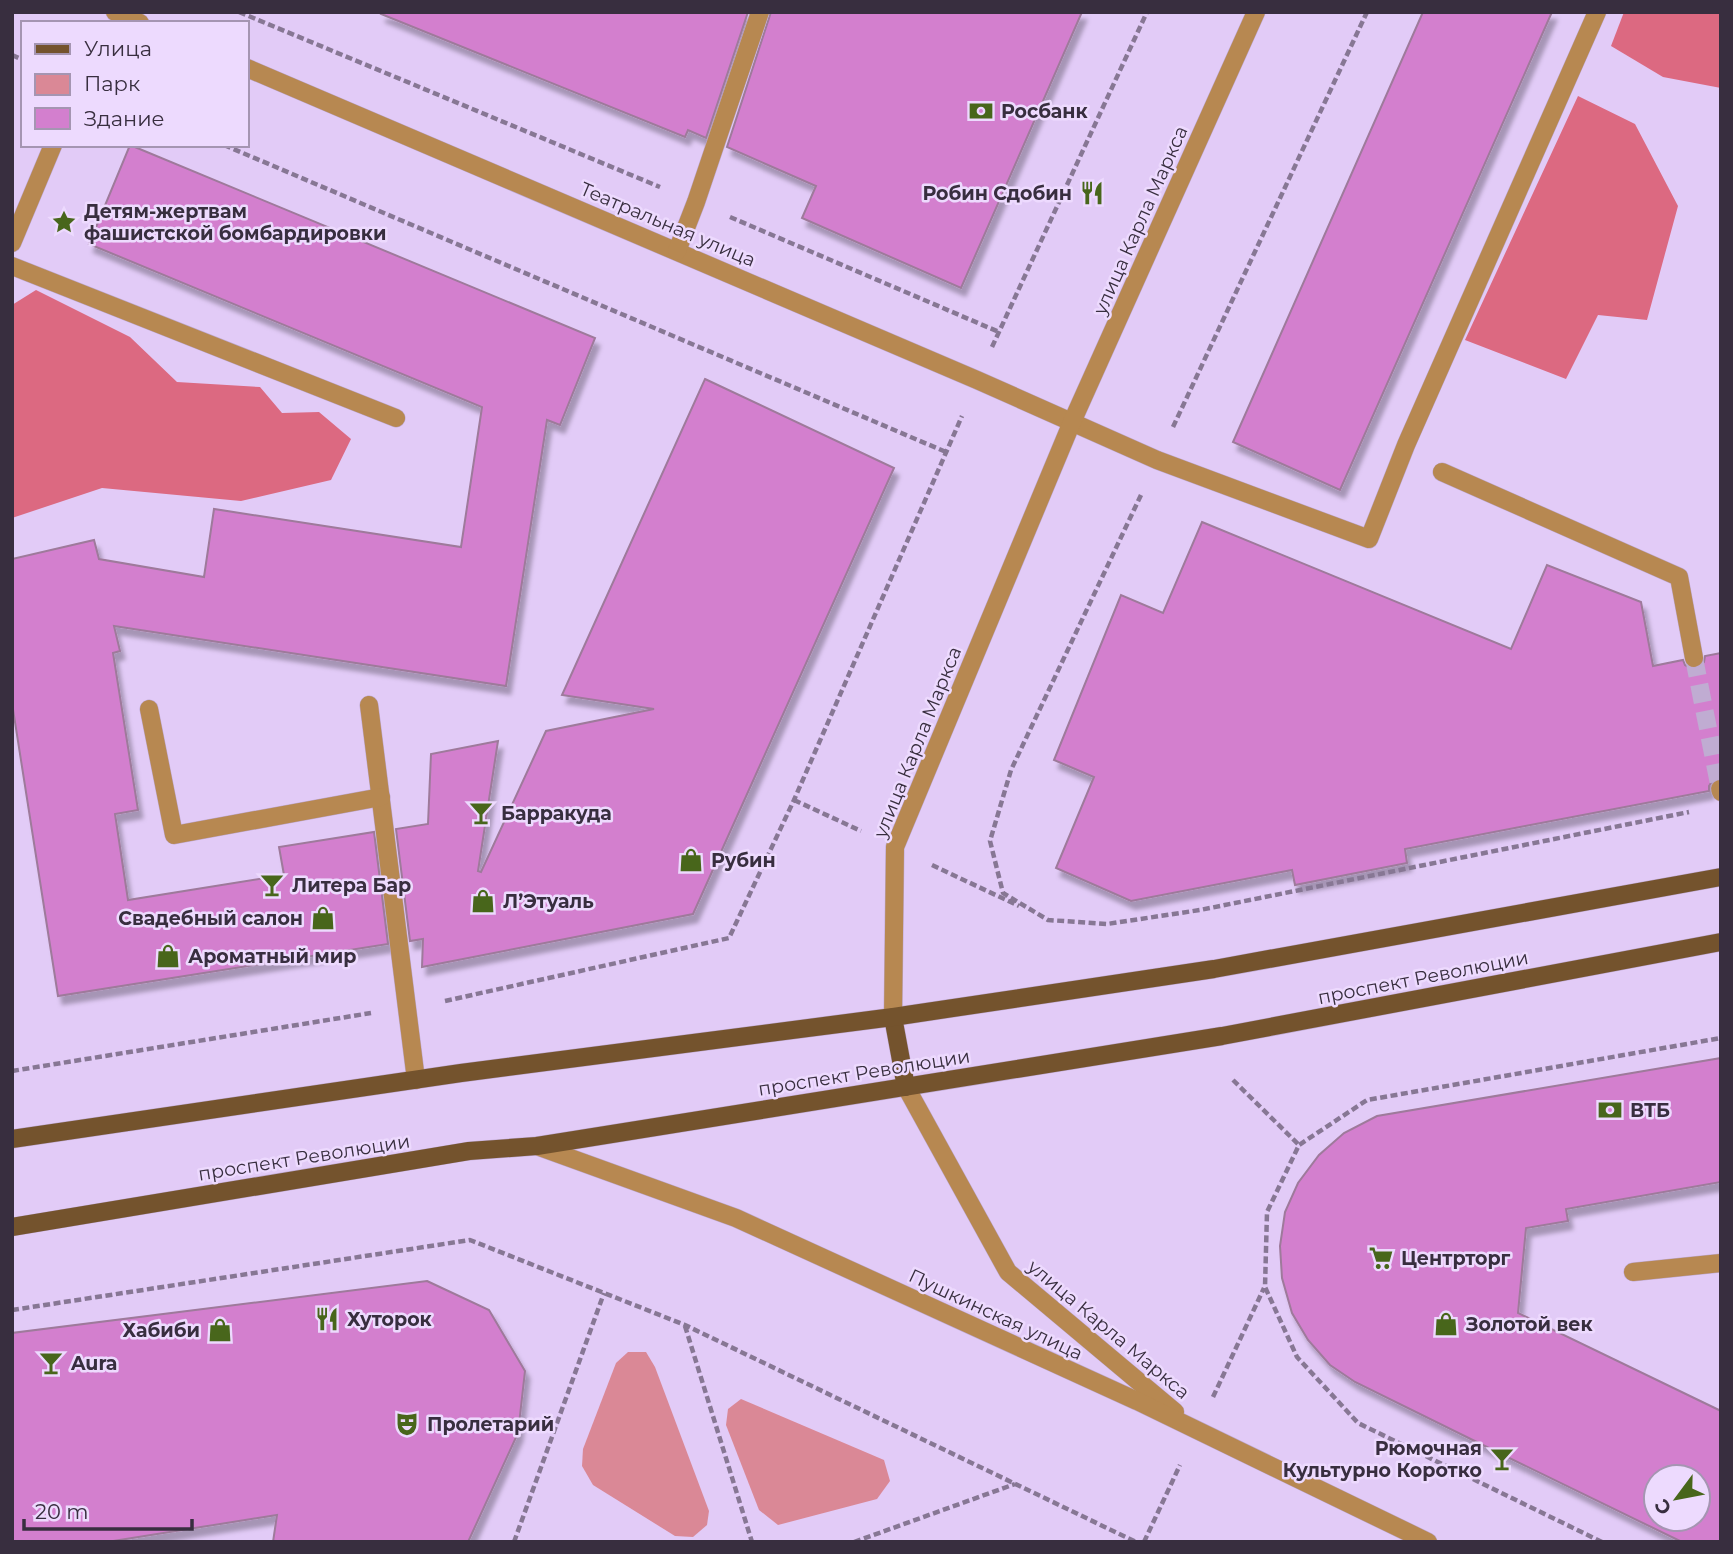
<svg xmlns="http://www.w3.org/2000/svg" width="1733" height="1554" font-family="Montserrat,sans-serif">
	<defs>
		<filter id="shadow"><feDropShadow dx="4.5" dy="8" stdDeviation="2" flood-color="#0004"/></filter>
	</defs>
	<rect width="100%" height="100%" fill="#e2cbf7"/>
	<g fill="#da8896">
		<path d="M 628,1352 L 646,1352 L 655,1367 L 709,1511 L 707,1525 L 693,1537 L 675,1536 L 593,1485 L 582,1466 L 583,1449 L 616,1363 Z"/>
		<path d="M 741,1399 L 884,1460 L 890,1481 L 877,1499 L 778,1525 L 759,1510 L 726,1425 L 728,1409 Z"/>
	</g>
	<g fill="#dc6981">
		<path d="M 1624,12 L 1721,12 L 1721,88 L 1663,77 L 1611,46 Z"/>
		<path d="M 1578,96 L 1635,124 L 1678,206 L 1647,320 L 1598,315 L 1566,379 L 1465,340 Z"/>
		<path d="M 36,290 L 130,337 L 177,382 L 260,387 L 282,413 L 319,412 L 351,439 L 331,480 L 241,501 L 102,488 L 12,518 L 12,305 Z"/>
	</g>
	<g fill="#d37fce" stroke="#9e7a9b" stroke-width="2" fill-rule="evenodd" filter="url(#shadow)">
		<path d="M 382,12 L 748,12 L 706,138 L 688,130 L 685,137 L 381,14 Z"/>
		<path d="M 771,12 L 1082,12 L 961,288 L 802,218 L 816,186 L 727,147 Z"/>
		<path d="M 1423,12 L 1552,12 L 1340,490 L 1233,442 Z"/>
		<path d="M 130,145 L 595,338 L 560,425 L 547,420 L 506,686 L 114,626 L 120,651 L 113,653 L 138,810 L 115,814 L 128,900 L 284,875 L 279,847 L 374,832 L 388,944 L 58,996 L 12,703 L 12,559 L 94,540 L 99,559 L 204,577 L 214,509 L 461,547 L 482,407 L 89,244 Z"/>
		<path d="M 705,379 L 894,468 L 693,914 L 422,967 L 423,939 L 410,941 L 396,829 L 428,824 L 431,754 L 498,741 L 478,871 L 481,872 L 546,731 L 654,709 L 562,695 Z"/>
		<path d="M 1202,522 L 1511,649 L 1547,565 L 1641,602 L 1653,666 L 1683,660 L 1685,665 L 1690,668 L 1697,669 L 1704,662 L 1705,656 L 1721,653 L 1721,778 L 1712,781 L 1709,786 L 1709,791 L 1405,849 L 1407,863 L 1295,885 L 1292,870 L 1131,901 L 1056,868 L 1094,777 L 1054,760 L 1121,595 L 1163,613 Z"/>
		<path d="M 1721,1058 L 1721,1182 L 1566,1209 L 1568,1221 L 1526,1228 L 1518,1313 L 1721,1411 L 1721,1542 L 1682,1542 L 1493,1450 L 1355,1382 L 1330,1365 L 1308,1340 L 1292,1313 L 1282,1278 L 1280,1246 L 1285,1212 L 1298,1183 L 1319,1155 L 1344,1133 L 1377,1116 ZM 1656,1477 L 1698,1477 L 1698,1519 L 1656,1519 Z"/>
		<path d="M 427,1281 L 489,1310 L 525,1371 L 518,1433 L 468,1542 L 273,1542 L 277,1515 L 107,1542 L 12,1542 L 12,1333 Z"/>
	</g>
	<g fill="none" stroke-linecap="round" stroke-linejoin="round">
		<path stroke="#c0acd2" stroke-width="18" stroke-dasharray="18 9" stroke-linecap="butt" d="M 1694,658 L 1720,789"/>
		<g stroke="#bda8cf" stroke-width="19">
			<g id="minor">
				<path d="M 115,12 L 140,23"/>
				<path d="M 247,68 L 977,380 L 1157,460 L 1369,539 L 1406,445 L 1597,12"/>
				<path d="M 12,243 L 53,145"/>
				<path d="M 677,251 L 696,202 L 760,12"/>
				<path d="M 12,266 L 396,418"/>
				<path d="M 1442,472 L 1679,577 L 1694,658"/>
				<path d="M 369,705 L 416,1080"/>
				<path d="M 149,709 L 174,835 L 381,797"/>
				<path d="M 1720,789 L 1721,792"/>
				<path d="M 893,1017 L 895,847 L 1072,422 L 1256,12"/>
				<path d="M 906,1087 L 1008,1272 L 1175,1412"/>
				<path d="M 537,1146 L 736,1218 L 1137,1401 L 1428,1542"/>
				<path d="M 1633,1272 L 1721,1263"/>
			</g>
		</g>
		<g stroke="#bda8cf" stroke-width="19">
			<g id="major">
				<path d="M 893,1017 L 906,1087"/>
				<path d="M 12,1139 L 461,1073 L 893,1017 L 1214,969 L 1721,877"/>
				<path d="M 12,1227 L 469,1151 L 537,1146 L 1222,1036 L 1721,942"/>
			</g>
		</g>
		<g stroke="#877794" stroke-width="4.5" stroke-dasharray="7 3.5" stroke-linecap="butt">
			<path d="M 239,12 L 660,187"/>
			<path d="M 12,55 L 23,60"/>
			<path d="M 224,145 L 946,452"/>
			<path d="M 730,217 L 999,332"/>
			<path d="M 992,347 L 1147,12"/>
			<path d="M 1173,427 L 1367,12"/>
			<path d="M 1141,495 L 1011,770 L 990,841 L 1003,893 L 1048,920 L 1107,924 L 1200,910 L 1689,812"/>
			<path d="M 794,800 L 861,831"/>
			<path d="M 932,865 L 1019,906"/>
			<path d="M 445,1001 L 729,938 L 794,800 L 962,416"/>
			<path d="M 12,1071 L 371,1013"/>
			<path d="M 1233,1080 L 1299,1145"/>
			<path d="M 12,1310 L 470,1240 L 685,1325 L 1136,1542"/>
			<path d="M 685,1326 L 752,1542"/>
			<path d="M 1213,1397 L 1264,1288"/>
			<path d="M 514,1542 L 604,1293"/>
			<path d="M 854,1542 L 1015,1484"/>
			<path d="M 1144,1542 L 1180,1465"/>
			<path d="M 1602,1542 L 1358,1423 L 1297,1357 L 1265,1287 L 1267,1212 L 1299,1145 L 1367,1100 L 1721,1038"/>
		</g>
		<use href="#minor" stroke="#b78851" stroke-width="18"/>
		<use href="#major" stroke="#74532d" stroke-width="18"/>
	</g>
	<defs>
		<g id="bank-bare" transform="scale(1.89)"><path d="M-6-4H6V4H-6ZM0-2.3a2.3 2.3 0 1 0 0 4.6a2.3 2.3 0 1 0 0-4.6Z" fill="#48661b" stroke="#eddafe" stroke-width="2.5" paint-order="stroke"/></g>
		<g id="restaurant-bare" transform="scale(1.89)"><path d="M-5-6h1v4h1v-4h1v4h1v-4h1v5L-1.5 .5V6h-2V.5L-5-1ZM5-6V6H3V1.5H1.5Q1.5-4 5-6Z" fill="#48661b" stroke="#eddafe" stroke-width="2.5" paint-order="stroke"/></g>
		<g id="sight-bare" transform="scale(1.89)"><path d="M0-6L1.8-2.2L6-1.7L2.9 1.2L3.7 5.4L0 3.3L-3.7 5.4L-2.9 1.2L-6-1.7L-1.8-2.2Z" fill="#48661b" stroke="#eddafe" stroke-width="2.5" paint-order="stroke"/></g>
		<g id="bar-bare" transform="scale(1.89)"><path d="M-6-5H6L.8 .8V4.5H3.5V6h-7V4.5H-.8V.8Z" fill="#48661b" stroke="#eddafe" stroke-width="2.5" paint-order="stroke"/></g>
		<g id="shop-bare" transform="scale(1.89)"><path d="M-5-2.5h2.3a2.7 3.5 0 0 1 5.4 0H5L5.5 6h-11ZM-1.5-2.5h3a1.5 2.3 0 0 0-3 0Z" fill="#48661b" stroke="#eddafe" stroke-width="2.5" paint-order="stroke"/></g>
		<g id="supermarket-bare" transform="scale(1.89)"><path d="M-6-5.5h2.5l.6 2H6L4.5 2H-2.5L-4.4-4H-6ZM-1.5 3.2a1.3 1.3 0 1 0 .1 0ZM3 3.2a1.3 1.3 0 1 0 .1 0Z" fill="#48661b" stroke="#eddafe" stroke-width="2.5" paint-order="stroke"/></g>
		<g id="theatre-bare" transform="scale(1.89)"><path d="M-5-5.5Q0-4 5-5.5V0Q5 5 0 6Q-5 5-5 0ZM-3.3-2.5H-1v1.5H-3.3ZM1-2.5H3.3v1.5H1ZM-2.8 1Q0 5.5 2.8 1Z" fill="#48661b" stroke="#eddafe" stroke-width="2.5" paint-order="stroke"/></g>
	</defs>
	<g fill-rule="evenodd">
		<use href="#bank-bare" x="981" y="111"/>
		<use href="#restaurant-bare" x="1092" y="193"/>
		<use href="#sight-bare" x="64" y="222"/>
		<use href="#bar-bare" x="481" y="813"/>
		<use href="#shop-bare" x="691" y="860"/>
		<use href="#bar-bare" x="272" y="885"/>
		<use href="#shop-bare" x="483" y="901"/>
		<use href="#shop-bare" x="323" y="918"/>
		<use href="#shop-bare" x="168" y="956"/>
		<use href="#bank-bare" x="1610" y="1110"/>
		<use href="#supermarket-bare" x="1381" y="1258"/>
		<use href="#restaurant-bare" x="327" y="1319"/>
		<use href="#shop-bare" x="1446" y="1324"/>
		<use href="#shop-bare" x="220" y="1330"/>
		<use href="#bar-bare" x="51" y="1363"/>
		<use href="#theatre-bare" x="407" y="1424"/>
		<use href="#bar-bare" x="1502" y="1459"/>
	</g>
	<g text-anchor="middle" stroke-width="5" stroke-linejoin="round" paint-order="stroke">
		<g font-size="19" font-weight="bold" fill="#382e3f" stroke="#eddafe" text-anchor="start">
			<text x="1001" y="118">Росбанк</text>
			<text x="1072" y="200" text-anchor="end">Робин Сдобин</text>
			<text x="84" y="218">Детям-жертвам<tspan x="84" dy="22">фашистской бомбардировки</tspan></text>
			<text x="501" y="820">Барракуда</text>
			<text x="711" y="867">Рубин</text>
			<text x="292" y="892">Литера Бар</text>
			<text x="503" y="908">Л’Этуаль</text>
			<text x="303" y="925" text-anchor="end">Свадебный салон</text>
			<text x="188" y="963">Ароматный мир</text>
			<text x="1630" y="1117">ВТБ</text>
			<text x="1401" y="1265">Центрторг</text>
			<text x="347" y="1326">Хуторок</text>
			<text x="1466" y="1331">Золотой век</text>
			<text x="200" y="1337" text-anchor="end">Хабиби</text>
			<text x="71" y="1370">Aura</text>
			<text x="427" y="1431">Пролетарий</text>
			<text x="1482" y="1455" text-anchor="end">Рюмочная<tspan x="1482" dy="22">Культурно Коротко</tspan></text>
		</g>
		<g font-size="19" fill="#382e3f" stroke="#eddafe">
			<text transform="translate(1140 220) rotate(-66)" y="7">улица Карла Маркса</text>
			<text transform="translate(668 224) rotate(23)" y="7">Театральная улица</text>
			<text transform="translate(917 742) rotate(-68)" y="7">улица Карла Маркса</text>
			<text transform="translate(1423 977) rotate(-11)" y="7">проспект Революции</text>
			<text transform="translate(864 1072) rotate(-9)" y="7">проспект Революции</text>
			<text transform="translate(304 1157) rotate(-9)" y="7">проспект Революции</text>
			<text transform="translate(996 1314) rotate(25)" y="7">Пушкинская улица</text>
			<text transform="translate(1109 1329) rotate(40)" y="7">улица Карла Маркса</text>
		</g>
	</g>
	<rect width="1733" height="1554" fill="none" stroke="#382e3f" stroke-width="28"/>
	<rect x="21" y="21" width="228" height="126" fill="#eddafe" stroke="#a595b2" stroke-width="2"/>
	<rect x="35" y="44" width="35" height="10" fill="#74532d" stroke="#a595b2" stroke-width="2"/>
	<text x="84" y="56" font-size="21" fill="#382e3f">Улица</text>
	<rect x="35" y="74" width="35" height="21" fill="#da8896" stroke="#a595b2" stroke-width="2"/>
	<text x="84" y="91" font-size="21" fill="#382e3f">Парк</text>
	<rect x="35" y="108" width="35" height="21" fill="#d37fce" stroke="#a595b2" stroke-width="2"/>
	<text x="84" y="126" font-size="21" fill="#382e3f">Здание</text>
	<g transform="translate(1677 1498) rotate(238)"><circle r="33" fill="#eddafe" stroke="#a595b2" stroke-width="2"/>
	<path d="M0-5L12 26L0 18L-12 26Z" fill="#48661b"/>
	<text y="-10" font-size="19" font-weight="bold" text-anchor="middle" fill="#382e3f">С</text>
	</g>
	<path d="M24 1519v10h168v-10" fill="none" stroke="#382e3f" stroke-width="3.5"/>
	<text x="35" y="1519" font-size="21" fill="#382e3f" stroke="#eddafe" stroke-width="5" paint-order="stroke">20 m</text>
</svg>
